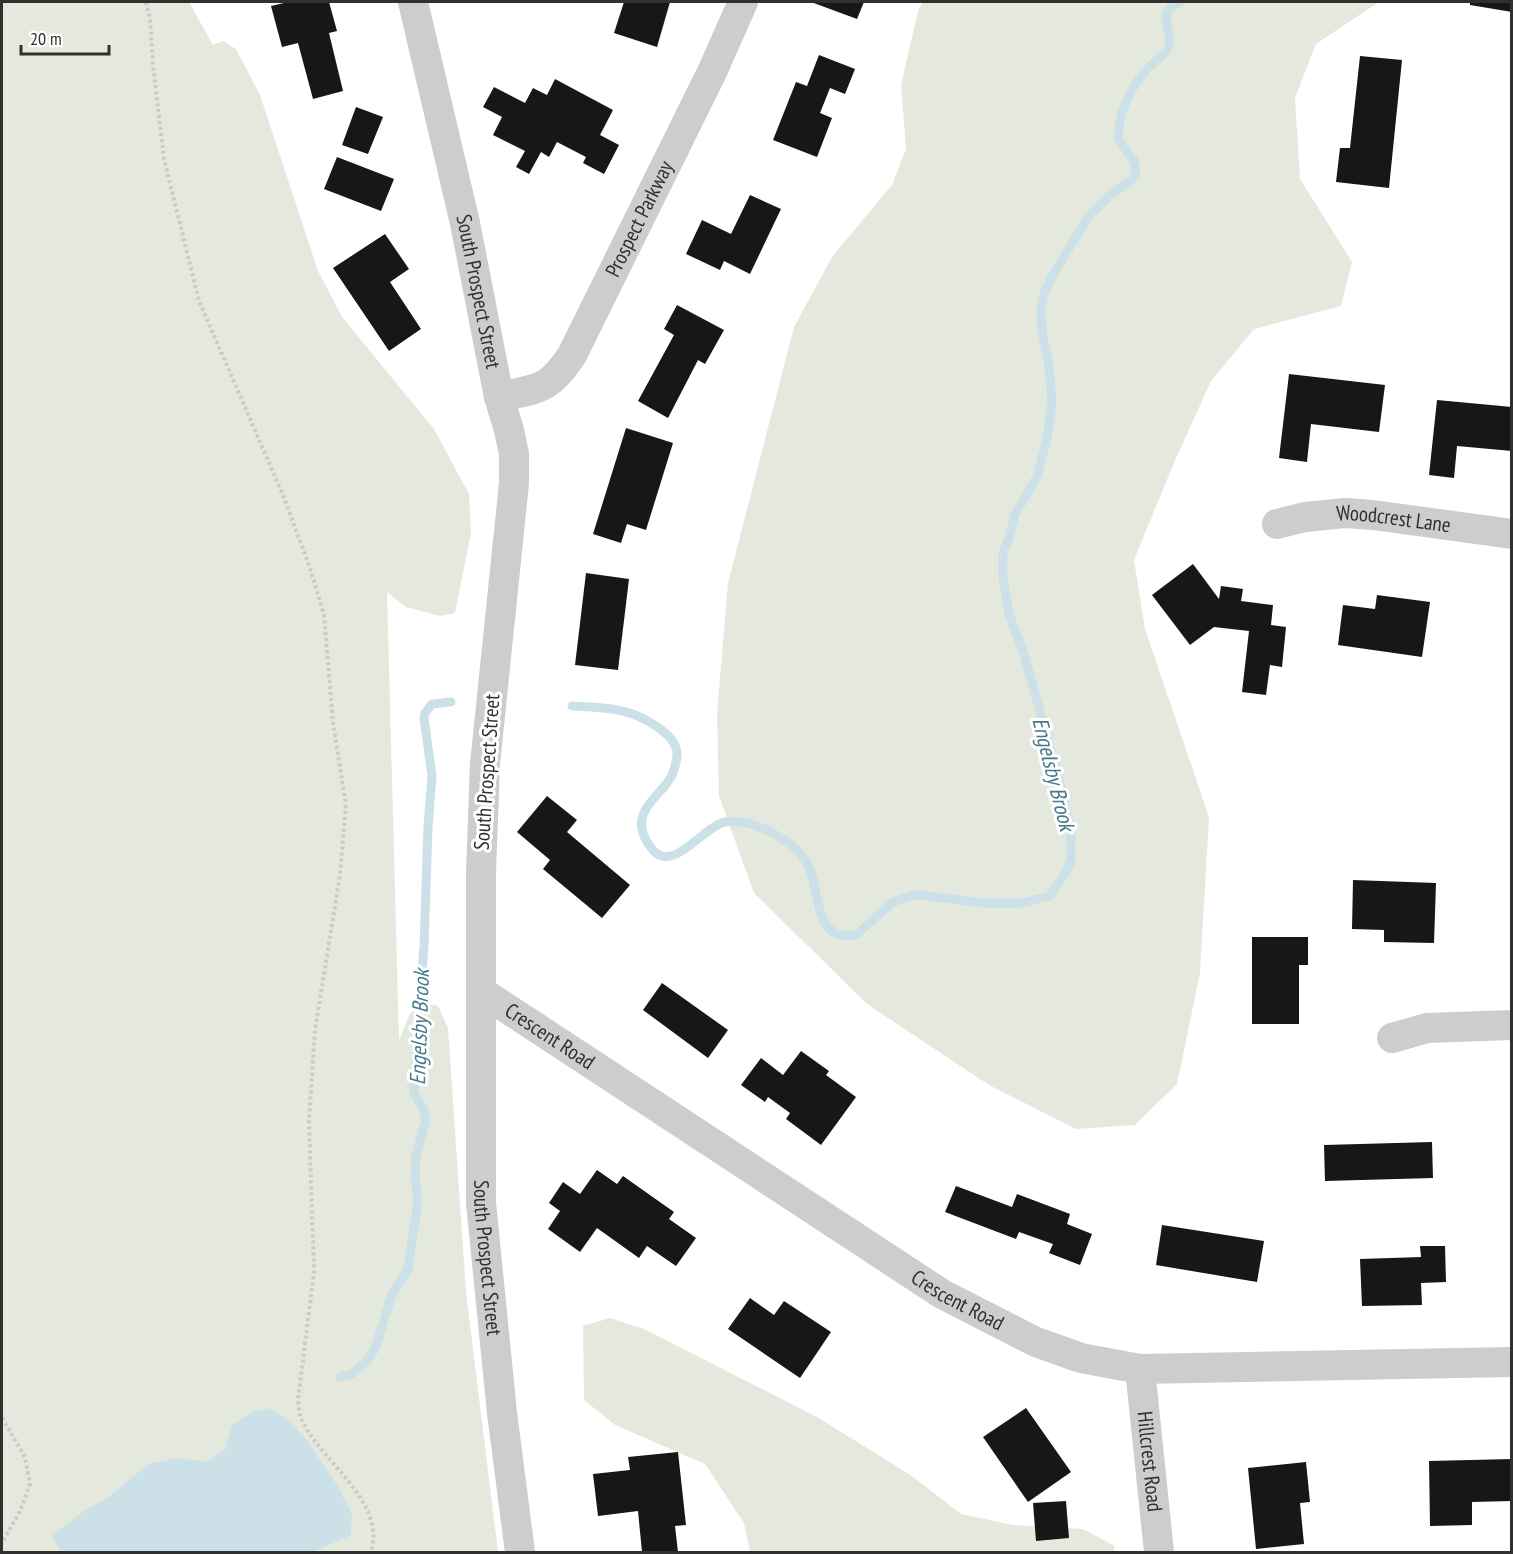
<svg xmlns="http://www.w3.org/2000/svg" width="1513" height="1554" font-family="'PT Sans Narrow',sans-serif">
	<rect width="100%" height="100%" fill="#fff"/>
	<g fill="#e5e9dd">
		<path d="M 2,2 L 189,2 L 213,45 L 223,41 L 236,49 L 260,95 L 318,271 L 342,317 L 434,429 L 469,494 L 471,533 L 455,613 L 440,616 L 406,607 L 387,592 L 399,1040 L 410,1014 L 422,1003 L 438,1006 L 448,1028 L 466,1292 L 498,1552 L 2,1552 Z"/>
		<path d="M 923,2 L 1379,2 L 1316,44 L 1295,98 L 1300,179 L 1352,262 L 1341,306 L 1254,329 L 1211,381 L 1173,465 L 1134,560 L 1145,629 L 1209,817 L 1200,973 L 1177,1084 L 1135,1125 L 1076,1129 L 989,1085 L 867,1004 L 754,893 L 719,796 L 717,713 L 728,583 L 794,327 L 832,257 L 892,185 L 906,149 L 901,85 L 918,11 Z"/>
		<path d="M 610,1318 L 644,1329 L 817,1417 L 912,1476 L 961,1514 L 1013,1525 L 1083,1529 L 1115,1546 L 1113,1552 L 750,1552 L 744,1523 L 705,1464 L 615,1425 L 584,1400 L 583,1326 Z"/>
	</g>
	<path fill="#cbe1e7" d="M 269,1408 L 285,1418 L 304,1436 L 339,1488 L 352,1514 L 351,1535 L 313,1552 L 61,1552 L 52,1536 L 84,1511 L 110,1496 L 148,1464 L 178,1458 L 207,1462 L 225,1449 L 232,1425 L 250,1413 Z"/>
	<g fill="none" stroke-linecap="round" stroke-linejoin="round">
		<g stroke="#cbe1e7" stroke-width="9">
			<path d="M 572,706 C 589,707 606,707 622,711 C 638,714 671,731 676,748 C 679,756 675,767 672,775 C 665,790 648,800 643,815 C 639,827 644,839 652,849 C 673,875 703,826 725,822 C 745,819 765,828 781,838 C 792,844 804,855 809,867 C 820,890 814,946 857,934 L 893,902 L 910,896 L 920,895 L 983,903 L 1022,903 L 1050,896 L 1066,872 L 1071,860 L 1071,837 L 1062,789 L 1023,651 L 1009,614 L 1003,577 L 1003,553 L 1009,538 L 1015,514 L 1037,477 L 1047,438 L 1052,403 L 1049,366 L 1042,331 L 1041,309 L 1045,291 L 1057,268 L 1088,217 L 1109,196 L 1130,181 L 1136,175 L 1134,161 L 1118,138 C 1119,110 1131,86 1150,66 C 1156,60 1167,54 1169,46 C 1174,26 1153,15 1180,2"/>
			<path d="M 340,1377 L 352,1374 L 369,1359 L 376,1346 L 392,1294 L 408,1269 L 418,1200 L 415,1179 L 416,1155 L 426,1120 L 423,1108 L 414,1093 L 414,1088 L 424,946 L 428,827 L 432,776 L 424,718 L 425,713 L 432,704 L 451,702"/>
		</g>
	</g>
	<g fill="#171717">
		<path d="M 288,2 L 329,2 L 337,31 L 329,33 L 343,91 L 313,99 L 298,43 L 282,47 L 271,6 Z"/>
		<path d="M 624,2 L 670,2 L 657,47 L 614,33 Z"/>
		<path d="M 811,2 L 864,2 L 857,19 Z"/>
		<path d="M 1470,2 L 1512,2 L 1512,12 L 1470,5 Z"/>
		<path d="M 819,55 L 855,69 L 845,94 L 830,88 L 820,113 L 832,118 L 817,157 L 773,140 L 796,82 L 807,86 Z"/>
		<path d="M 1360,56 L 1402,60 L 1389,188 L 1336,182 L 1340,148 L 1350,148 Z"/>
		<path d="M 555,79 L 613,110 L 600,135 L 619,145 L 604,174 L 583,163 L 586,157 L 557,142 L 549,157 L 541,152 L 529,174 L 516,167 L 525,151 L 493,135 L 502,117 L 483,107 L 494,87 L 525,103 L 533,88 L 547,95 Z"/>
		<path d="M 356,107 L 383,117 L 368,154 L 342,145 Z"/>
		<path d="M 337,157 L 394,179 L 381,211 L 324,189 Z"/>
		<path d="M 750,195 L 781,209 L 750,274 L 724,261 L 720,270 L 686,254 L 702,220 L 731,234 Z"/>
		<path d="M 385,234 L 409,269 L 390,282 L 421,329 L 389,351 L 333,268 Z"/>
		<path d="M 677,305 L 724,330 L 705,364 L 698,360 L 668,418 L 638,401 L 674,335 L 664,329 Z"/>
		<path d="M 1289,374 L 1385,385 L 1379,432 L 1311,424 L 1307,462 L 1279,458 Z"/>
		<path d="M 1437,400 L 1512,407 L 1512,451 L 1457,446 L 1454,478 L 1429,475 Z"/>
		<path d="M 626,428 L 673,443 L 646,530 L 627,524 L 621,543 L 593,534 Z"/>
		<path d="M 1193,564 L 1219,599 L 1221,586 L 1243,589 L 1241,601 L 1273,605 L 1271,625 L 1286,627 L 1282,667 L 1270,665 L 1266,695 L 1242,692 L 1249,631 L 1214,627 L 1190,645 L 1152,595 Z"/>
		<path d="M 586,573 L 629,579 L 618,670 L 575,665 Z"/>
		<path d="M 1377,595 L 1430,602 L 1422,657 L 1338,645 L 1343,605 L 1375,609 Z"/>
		<path d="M 547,796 L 577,820 L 567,832 L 630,885 L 602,918 L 543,869 L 550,860 L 517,832 Z"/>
		<path d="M 1353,880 L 1436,883 L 1434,943 L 1384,942 L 1384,930 L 1352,929 Z"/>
		<path d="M 1252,937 L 1308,937 L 1308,965 L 1299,965 L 1299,1024 L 1252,1024 Z"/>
		<path d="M 662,983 L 728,1030 L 708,1058 L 643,1010 Z"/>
		<path d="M 801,1051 L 829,1071 L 826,1075 L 856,1097 L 821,1145 L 786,1119 L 790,1113 L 768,1097 L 765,1102 L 741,1085 L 761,1058 L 783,1075 Z"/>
		<path d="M 1432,1142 L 1433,1178 L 1325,1181 L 1324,1145 Z"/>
		<path d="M 597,1170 L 617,1184 L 623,1176 L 674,1212 L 669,1219 L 696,1238 L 676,1266 L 647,1246 L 639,1258 L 597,1228 L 580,1252 L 548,1229 L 560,1211 L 549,1203 L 563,1182 L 580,1194 Z"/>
		<path d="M 956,1186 L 1012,1207 L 1017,1194 L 1070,1214 L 1067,1224 L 1092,1234 L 1080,1265 L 1049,1253 L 1053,1244 L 1019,1232 L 1016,1239 L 945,1212 Z"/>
		<path d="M 1162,1225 L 1264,1241 L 1257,1282 L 1156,1265 Z"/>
		<path d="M 1420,1246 L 1445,1246 L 1446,1282 L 1421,1283 L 1422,1305 L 1362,1306 L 1360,1259 L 1421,1257 Z"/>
		<path d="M 750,1298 L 774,1315 L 784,1301 L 831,1332 L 800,1378 L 728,1329 Z"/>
		<path d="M 1026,1408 L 1071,1472 L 1028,1502 L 983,1437 Z"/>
		<path d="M 678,1452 L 686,1525 L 675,1526 L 678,1552 L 642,1552 L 638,1511 L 598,1516 L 593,1474 L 630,1470 L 628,1457 Z"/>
		<path d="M 1512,1459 L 1512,1501 L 1472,1502 L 1472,1525 L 1430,1526 L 1429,1461 Z"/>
		<path d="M 1306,1462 L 1310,1502 L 1300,1503 L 1304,1544 L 1256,1549 L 1248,1468 Z"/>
		<path d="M 1066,1501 L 1069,1538 L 1036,1541 L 1033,1503 Z"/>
	</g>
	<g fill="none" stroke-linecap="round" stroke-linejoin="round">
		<g stroke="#cacaca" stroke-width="4" stroke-dasharray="3 3" stroke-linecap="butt">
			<path d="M 146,2 L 150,19 L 153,65 L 164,159 L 199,301 L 283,495 L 311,571 L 324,615 L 333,723 L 346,805 L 340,875 L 315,1030 L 309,1120 L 314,1272 L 298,1400 C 299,1406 299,1413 301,1418 C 318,1460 387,1500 371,1552"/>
			<path d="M 2,1418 L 25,1457 L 30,1484 L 20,1511 L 2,1543"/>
		</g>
		<g stroke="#cdcdcd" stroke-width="30">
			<path id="s1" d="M 413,2 L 465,223 L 499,397 L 509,430 L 514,454 L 514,483 L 485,764 L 481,873 L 481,1203 L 502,1413 L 520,1552"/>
			<path id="s2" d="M 499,397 C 539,388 548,391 572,355 L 712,72 L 743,2"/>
			<path id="s3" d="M 1277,524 L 1305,517 L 1345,513 L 1373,515 L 1512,534"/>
			<path id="s4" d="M 482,992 L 942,1294 L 1036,1342 L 1081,1358 L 1140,1369 L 1512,1362"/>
			<path d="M 1392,1038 L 1427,1028 L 1512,1025"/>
			<path id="s5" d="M 1140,1369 L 1159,1552"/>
		</g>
	</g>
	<g text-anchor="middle" stroke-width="6" stroke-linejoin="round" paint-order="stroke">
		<g font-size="21" fill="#303030" stroke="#fff">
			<text dy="7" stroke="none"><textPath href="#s2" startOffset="240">Prospect Parkway</textPath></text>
			<text dy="7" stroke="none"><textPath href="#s1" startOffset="297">South Prospect Street</textPath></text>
			<text dy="7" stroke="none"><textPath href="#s3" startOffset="118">Woodcrest Lane</textPath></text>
			<text transform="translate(487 772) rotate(-86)" y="7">South Prospect Street</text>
			<text dy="7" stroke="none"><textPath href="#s4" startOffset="81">Crescent Road</textPath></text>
			<text dy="7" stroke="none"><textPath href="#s1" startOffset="1269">South Prospect Street</textPath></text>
			<text dy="7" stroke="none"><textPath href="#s4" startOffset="567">Crescent Road</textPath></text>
			<text dy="7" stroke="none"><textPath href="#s5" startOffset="93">Hillcrest Road</textPath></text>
		</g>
		<g font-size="22" font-style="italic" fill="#467a8b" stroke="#fff">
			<text transform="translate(1054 774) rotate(76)" y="8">Engelsby Brook</text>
			<text transform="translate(419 1027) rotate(-88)" y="8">Engelsby Brook</text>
		</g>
	</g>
	<rect width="1513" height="1554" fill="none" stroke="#303030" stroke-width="6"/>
	<path d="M21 45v9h88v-9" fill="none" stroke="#303030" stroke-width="3"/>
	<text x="30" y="45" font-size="18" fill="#303030" stroke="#ffffff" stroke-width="4.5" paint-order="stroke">20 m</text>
</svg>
